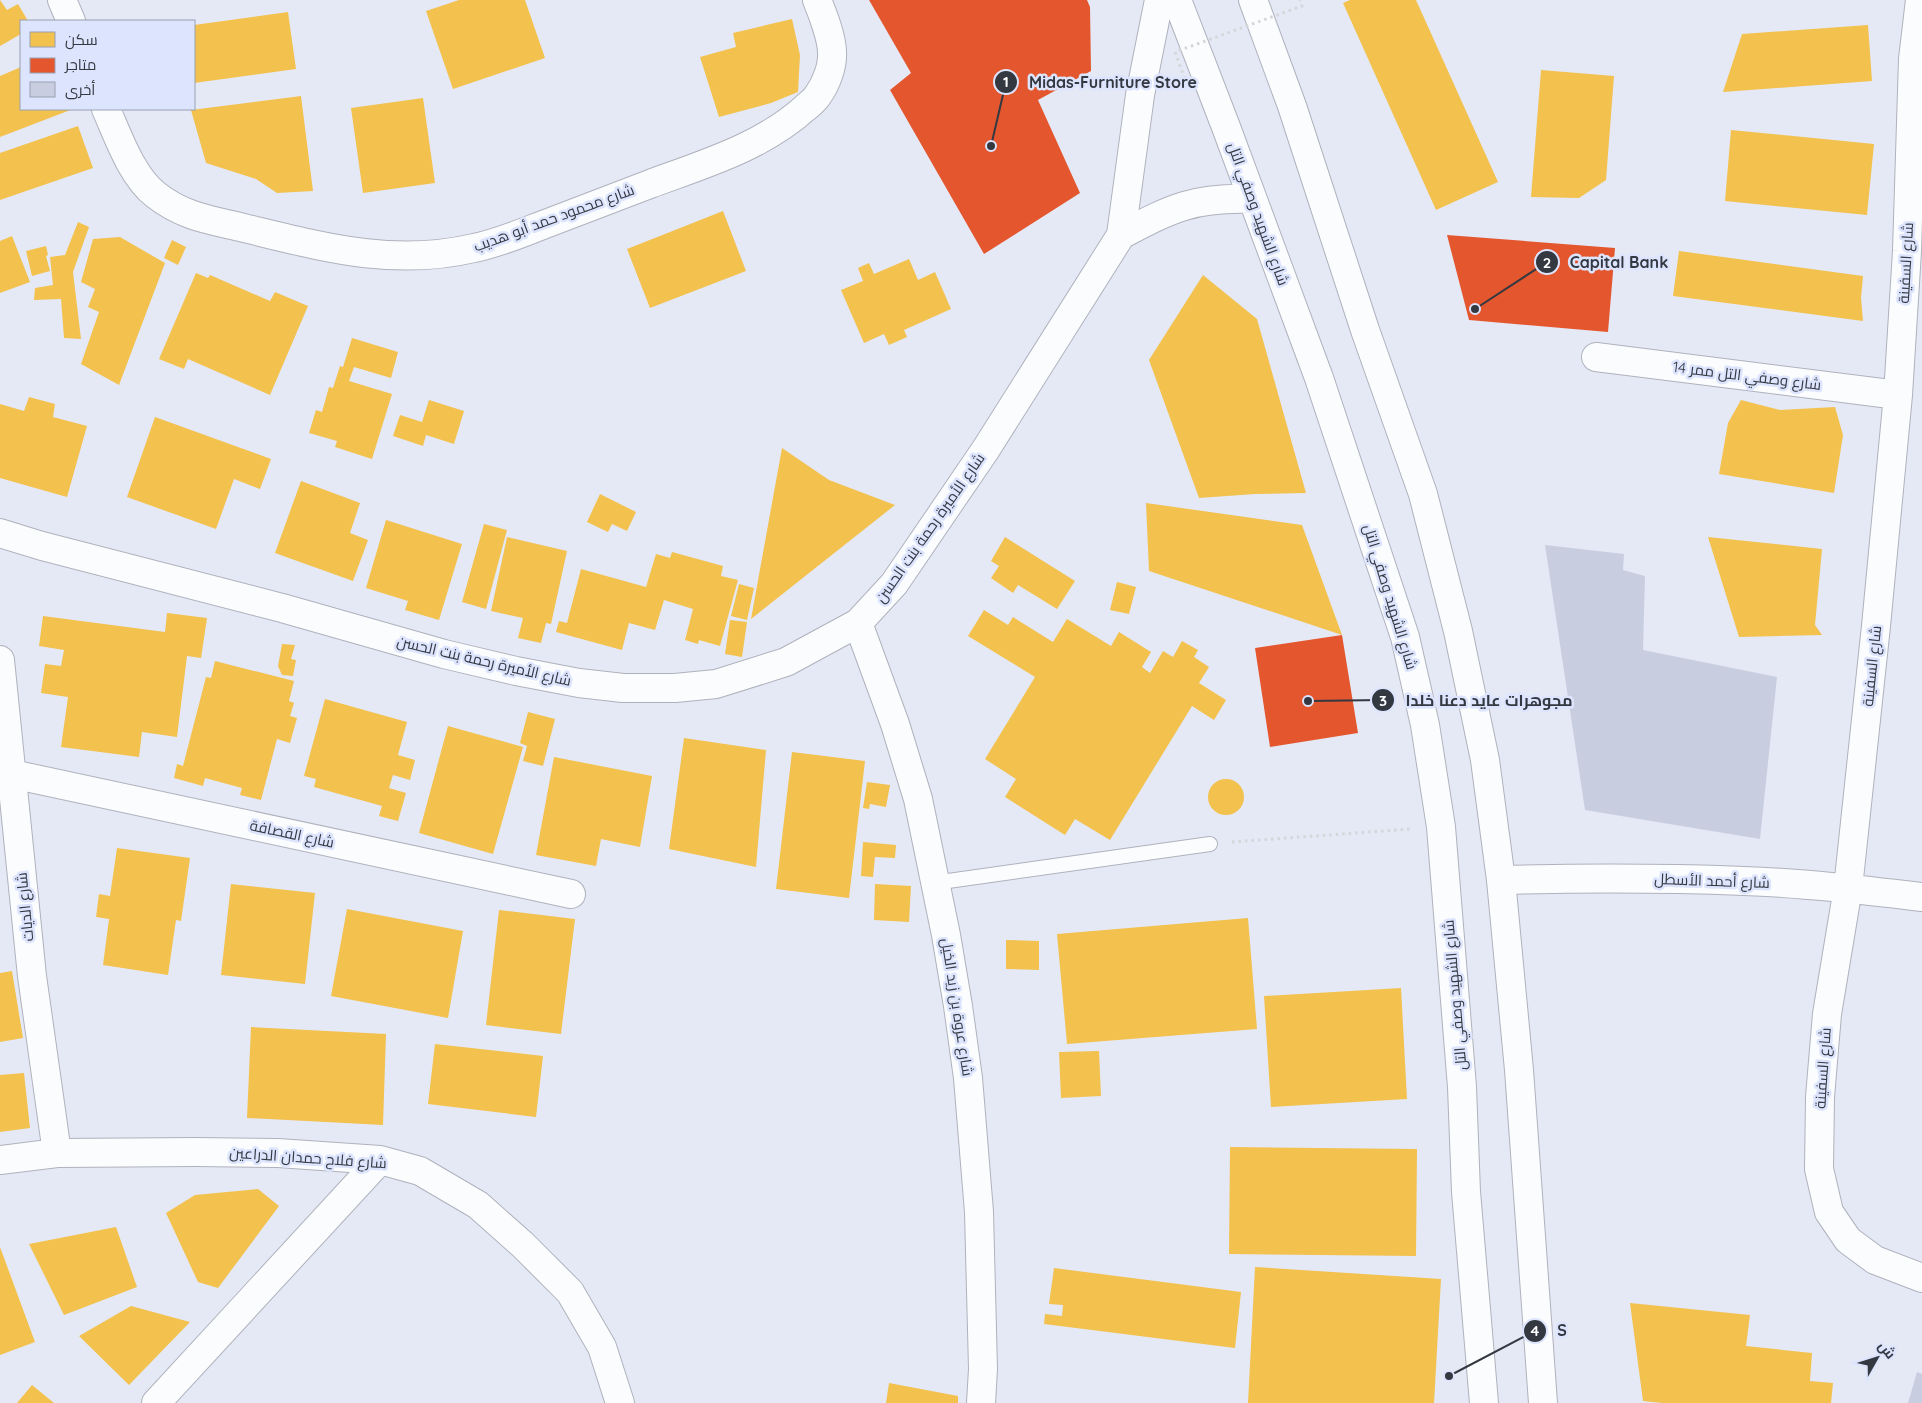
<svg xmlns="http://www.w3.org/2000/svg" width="1922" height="1403" font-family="Quicksand,Cairo,sans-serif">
<rect width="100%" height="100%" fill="#e5e9f6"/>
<path fill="#f2c14e" d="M0 0 7 10 18 4 28 21H21V34L0 46Z
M459 0H525L545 58 453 89 426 11Z
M1350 0H1416L1498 182 1436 210 1343 3Z
M288 12 296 69 194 83V25Z
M792 19 800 55 798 92 771 103 719 117 700 57 736 47 733 33Z
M1868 25 1872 81 1723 92 1742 34Z
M21 67V109H73L0 137V76Z
M1541 70 1614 76 1606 180 1579 198 1531 197Z
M301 96 313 191 277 193 256 179 206 163 191 110Z
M423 98 435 183 363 193 351 108Z
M78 126 93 168 0 200V153Z
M1731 130 1874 144 1867 215 1725 201Z
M723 211 746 271 650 308 627 249Z
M78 222 89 227 73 272 81 339 64 338 61 299 34 300 35 288 53 285 50 257 65 255Z
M12 236 30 282 0 293V241Z
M120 237 165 263 119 385 81 364 99 312 88 307 95 289 81 282 93 239Z
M172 240 186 247 178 265 164 258Z
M46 246 48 255 46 256 50 271 32 276 26 251Z
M1679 251 1863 276 1861 298 1863 321 1673 296Z
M909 259 918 280 935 272 951 309 904 330 907 337 889 345 884 334 864 343 841 290 863 281 858 268 869 263 874 274Z
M196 273 208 278 210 275 270 301 275 292 308 306 270 395 188 359 184 369 159 359Z
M1203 275 1257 319 1306 493 1255 494 1199 498 1149 360Z
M352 338 398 352 391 378 354 367 349 381 392 394 372 459 335 447 337 441 309 433 316 410 322 412 329 387 333 388 340 366 343 367Z
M29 397 55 404 53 417 87 426 67 497 0 478V404L24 411Z
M429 400 464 411 454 444 426 435 423 446 393 436 400 415 422 422Z
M1741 400 1780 410 1835 407 1843 435 1834 493 1719 474 1728 423Z
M155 417 271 459 260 489 234 479 216 529 127 497Z
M782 448 829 480 895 505 751 619Z
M301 481 360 503 350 533 368 540 353 581 275 553Z
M600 494 636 512 627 531 612 524 608 532 587 522Z
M1146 503 1302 525 1342 635 1149 571Z
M386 520 462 544 439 620 405 610 408 601 366 588Z
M484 524 507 530 486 609 462 602Z
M507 537 567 551 551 624 546 623 541 643 518 638 523 618 491 611Z
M1005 537 1075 581 1057 609 1018 585 1013 593 991 578 999 566 991 561Z
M1708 537 1822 549 1815 625 1822 635 1739 637Z
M672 552 723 566 721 576 738 580 720 646 699 640 698 644 685 640 693 609 664 600 655 630 629 623 622 650 556 632 559 621 567 623 581 569 646 587 656 554 670 558Z
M1117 582 1136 587 1129 614 1110 610Z
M739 584 754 588 747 620 731 616Z
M984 610 1008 625 1013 617 1053 642 1067 619 1111 646 1119 632 1151 652 1142 667 1150 673 1163 651 1173 657 1182 641 1198 650 1194 657 1209 667 1199 683 1226 700 1214 720 1192 706 1110 840 1075 819 1065 835 1005 797 1016 779 985 759 1035 677 968 636Z
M167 613 207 618 201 658 187 656 177 737 142 732 139 757 61 747 68 697 41 693 45 664 61 666 64 650 39 646 43 616 165 632Z
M730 620 747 622 742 657 725 654Z
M282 644 295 645 291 659 296 660 293 676 282 675 278 666Z
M215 661 294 681 289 701 294 703 290 716 297 718 290 743 277 739 261 800 240 795 242 788 205 778 203 786 174 778 177 764 183 766 206 677 211 678Z
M325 699 407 722 398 755 415 760 410 780 393 775 389 788 406 793 398 821 379 816 382 806 314 787 316 779 304 776Z
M528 712 555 719 543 766 523 761 527 746 520 743Z
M448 726 523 747 493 854 419 833Z
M684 738 766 750 756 867 669 849Z
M792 752 865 761 849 898 776 889Z
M554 757 652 776 640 847 601 839 596 866 536 855Z
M1208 797a18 18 0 1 1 36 0a18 18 0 1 1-36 0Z
M867 782 890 785 886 807 870 804 869 809 863 808Z
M863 842 896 845 895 858 875 857 873 877 861 876Z
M117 848 190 858 181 921 176 920 168 975 103 965 109 919 96 917 99 894 110 896Z
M231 884 315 893 305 984 221 975Z
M875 884 911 886 909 922 874 920Z
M347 909 463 931 448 1018 331 996Z
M499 910 575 919 561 1034 486 1025Z
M1248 918 1257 1029 1067 1044 1057 934Z
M1006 940 1039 941V970L1006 969Z
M12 971 23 1038 0 1042V973Z
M1401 988 1407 1099 1271 1107 1264 996Z
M251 1027 386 1034 383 1125 247 1118Z
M435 1044 543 1056 536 1117 428 1104Z
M1099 1051 1101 1096 1061 1098 1059 1052Z
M24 1073 30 1128 0 1132V1075Z
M1230 1147 1417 1149 1416 1256 1229 1254Z
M258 1189 279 1206 218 1288 198 1282 166 1213 195 1195Z
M116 1227 137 1287 64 1315 29 1244Z
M0 1247 35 1342 0 1355Z
M1255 1267 1441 1279 1434 1403H1248Z
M1054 1268 1241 1292 1235 1348 1044 1324 1045 1314 1062 1316 1063 1305 1049 1304Z
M1630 1303 1750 1315 1746 1346 1812 1353 1810 1381 1833 1383 1831 1403H1662L1643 1401Z
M131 1306 190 1322 129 1385 79 1336Z
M889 1383 958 1396V1403H886Z
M32 1385 54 1403H17Z"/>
<path fill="#e4572e" d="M869 0H1087L1090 7 1091 71 1038 100 1080 193 984 254 890 90 911 73Z
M1447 235 1615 248 1608 332 1469 320Z
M1342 635 1358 733 1270 747 1255 648Z"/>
<path fill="#c8cedf" d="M1545 545 1624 554 1623 570 1645 576 1643 650 1777 677 1760 839 1585 810Z
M1917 1372 1922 1374V1403H1908Z"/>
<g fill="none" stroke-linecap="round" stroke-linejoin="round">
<defs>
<path id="lane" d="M934 883 1210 844"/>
<path id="street" d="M62 0 71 21
M1920 0 1913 59 1907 251 1898 395 1876 626 1848 888 1827 1014 1820 1097 1819 1169 1829 1212 1848 1240 1875 1260 1922 1278
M106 109C118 136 132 177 156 195 184 217 211 220 244 228 323 247 393 267 474 248 499 243 524 232 548 223 582 210 616 197 650 184 704 164 762 147 805 108 810 104 815 100 818 95 826 84 833 66 832 52 832 39 822 12 817 0
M1596 357 1898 395
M0 660 32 976 57 1153
M12 774 571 894
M1501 880C1582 878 1663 878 1744 881 1804 883 1863 890 1922 897
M0 1160 57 1153 196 1152 278 1153 380 1160 420 1171 478 1205 523 1245 570 1292 602 1347 620 1403
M156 1403 380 1160"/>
<path id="secondary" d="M1177 0 1226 127 1319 378 1405 637 1425 725 1441 827 1462 1087 1466 1192 1484 1403
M1253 0 1292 106 1365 330 1423 494 1458 631 1485 760 1501 880 1519 1070 1543 1403
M1121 235C1172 208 1194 197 1252 199
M0 533 42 546 282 608 444 654 516 671 579 683 623 688H675L716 684 786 662 858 623 894 584 986 449 1121 235 1140 95 1159 0
M858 623 895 724 918 799 946 935 958 1006 968 1078 979 1212 983 1369 981 1403"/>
</defs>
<use href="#lane" stroke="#afb2bc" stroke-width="16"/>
<use href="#street" stroke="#afb2bc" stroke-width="30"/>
<use href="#secondary" stroke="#afb2bc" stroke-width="30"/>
<path stroke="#d5d6da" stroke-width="3" stroke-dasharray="2.5 4" stroke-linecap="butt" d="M1232 842 1410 829"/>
<use href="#lane" stroke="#fbfcfe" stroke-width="14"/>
<use href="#street" stroke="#fbfcfe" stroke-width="28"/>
<use href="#secondary" stroke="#fbfcfe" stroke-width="28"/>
<path stroke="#d5d6da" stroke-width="3" stroke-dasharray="2.5 4" stroke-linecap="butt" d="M1187 85 1175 52 1302 6 1300 0"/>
</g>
<g text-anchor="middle" stroke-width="5" stroke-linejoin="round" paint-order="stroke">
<g font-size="15" fill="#343841" stroke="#dde5fe">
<text transform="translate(1258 214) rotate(70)" y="5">شارع الشهيد وصفي التل</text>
<text transform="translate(554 218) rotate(-20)" y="5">شارع محمود حمد أبو هديب</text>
<text transform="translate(1906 263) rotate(-87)" y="5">شارع السفينة</text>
<text transform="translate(1747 376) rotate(7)" y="5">شارع وصفي التل ممر 14</text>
<text transform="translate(930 528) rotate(-55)" y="5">شارع الأميرة رحمة بنت الحسن</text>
<text transform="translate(1390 597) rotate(73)" y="5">شارع الشهيد وصفي التل</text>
<text transform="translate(484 661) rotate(13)" y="5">شارع الأميرة رحمة بنت الحسن</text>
<text transform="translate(1872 666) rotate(-84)" y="5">شارع السفينة</text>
<text transform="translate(292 834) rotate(12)" y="5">شارع القصافة</text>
<text transform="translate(1712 881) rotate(2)" y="5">شارع أحمد الأسطل</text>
<text transform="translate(25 907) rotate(-96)" y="5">شارع الديات</text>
<text transform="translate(1455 995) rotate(-95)" y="5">شارع الشهيد وصفي التل</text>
<text transform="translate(957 1007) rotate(81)" y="5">شارع عروة بن زيد الخيل</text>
<text transform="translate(1823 1068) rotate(-86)" y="5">شارع السفينة</text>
<text transform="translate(308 1158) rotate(4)" y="5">شارع فلاح حمدان الدراعين</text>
</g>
</g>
<path fill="none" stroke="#343841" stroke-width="2" d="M991 146L1006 82M1475 309L1547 262M1308 701L1383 700M1449 1376L1535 1331"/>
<g fill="#343841" stroke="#dde5fe" stroke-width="2">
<circle cx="991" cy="146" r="5"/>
<circle cx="1475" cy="309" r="5"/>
<circle cx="1308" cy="701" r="5"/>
<circle cx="1449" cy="1376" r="5"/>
<circle cx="1006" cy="82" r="12"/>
<circle cx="1547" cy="262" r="12"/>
<circle cx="1383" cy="700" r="12"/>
<circle cx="1535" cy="1331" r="12"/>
</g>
<g font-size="15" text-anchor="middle" font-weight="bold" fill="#fff">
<text x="1006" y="87">1</text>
<text x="1547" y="268">2</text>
<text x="1383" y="706">3</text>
<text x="1535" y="1336">4</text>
</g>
<g font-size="16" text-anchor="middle" font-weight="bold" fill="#343841" stroke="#dde5fe" stroke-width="5" stroke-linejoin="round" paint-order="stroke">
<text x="1113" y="88">Midas-Furniture Store</text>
<text x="1619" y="268">Capital Bank</text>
<text x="1489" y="706">مجوهرات عايد دعنا خلدا</text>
<text x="1562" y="1336">S</text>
</g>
<rect x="20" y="20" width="175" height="90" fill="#dde5fe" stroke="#99a0b2"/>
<rect x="30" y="32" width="25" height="15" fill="#f2c14e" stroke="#99a0b2"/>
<text x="65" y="45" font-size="15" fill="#343841">سكن</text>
<rect x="30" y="58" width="25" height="15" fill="#e4572e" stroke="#99a0b2"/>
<text x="65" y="70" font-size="15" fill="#343841">متاجر</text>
<rect x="30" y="82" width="25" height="15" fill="#c8cedf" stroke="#99a0b2"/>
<text x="65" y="95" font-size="15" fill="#343841">أخرى</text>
<g transform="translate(1877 1358) rotate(51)" stroke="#dde5fe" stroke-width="4" paint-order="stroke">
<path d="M0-4L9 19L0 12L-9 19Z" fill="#343841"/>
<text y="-8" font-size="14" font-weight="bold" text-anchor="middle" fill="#343841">ش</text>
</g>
</svg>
